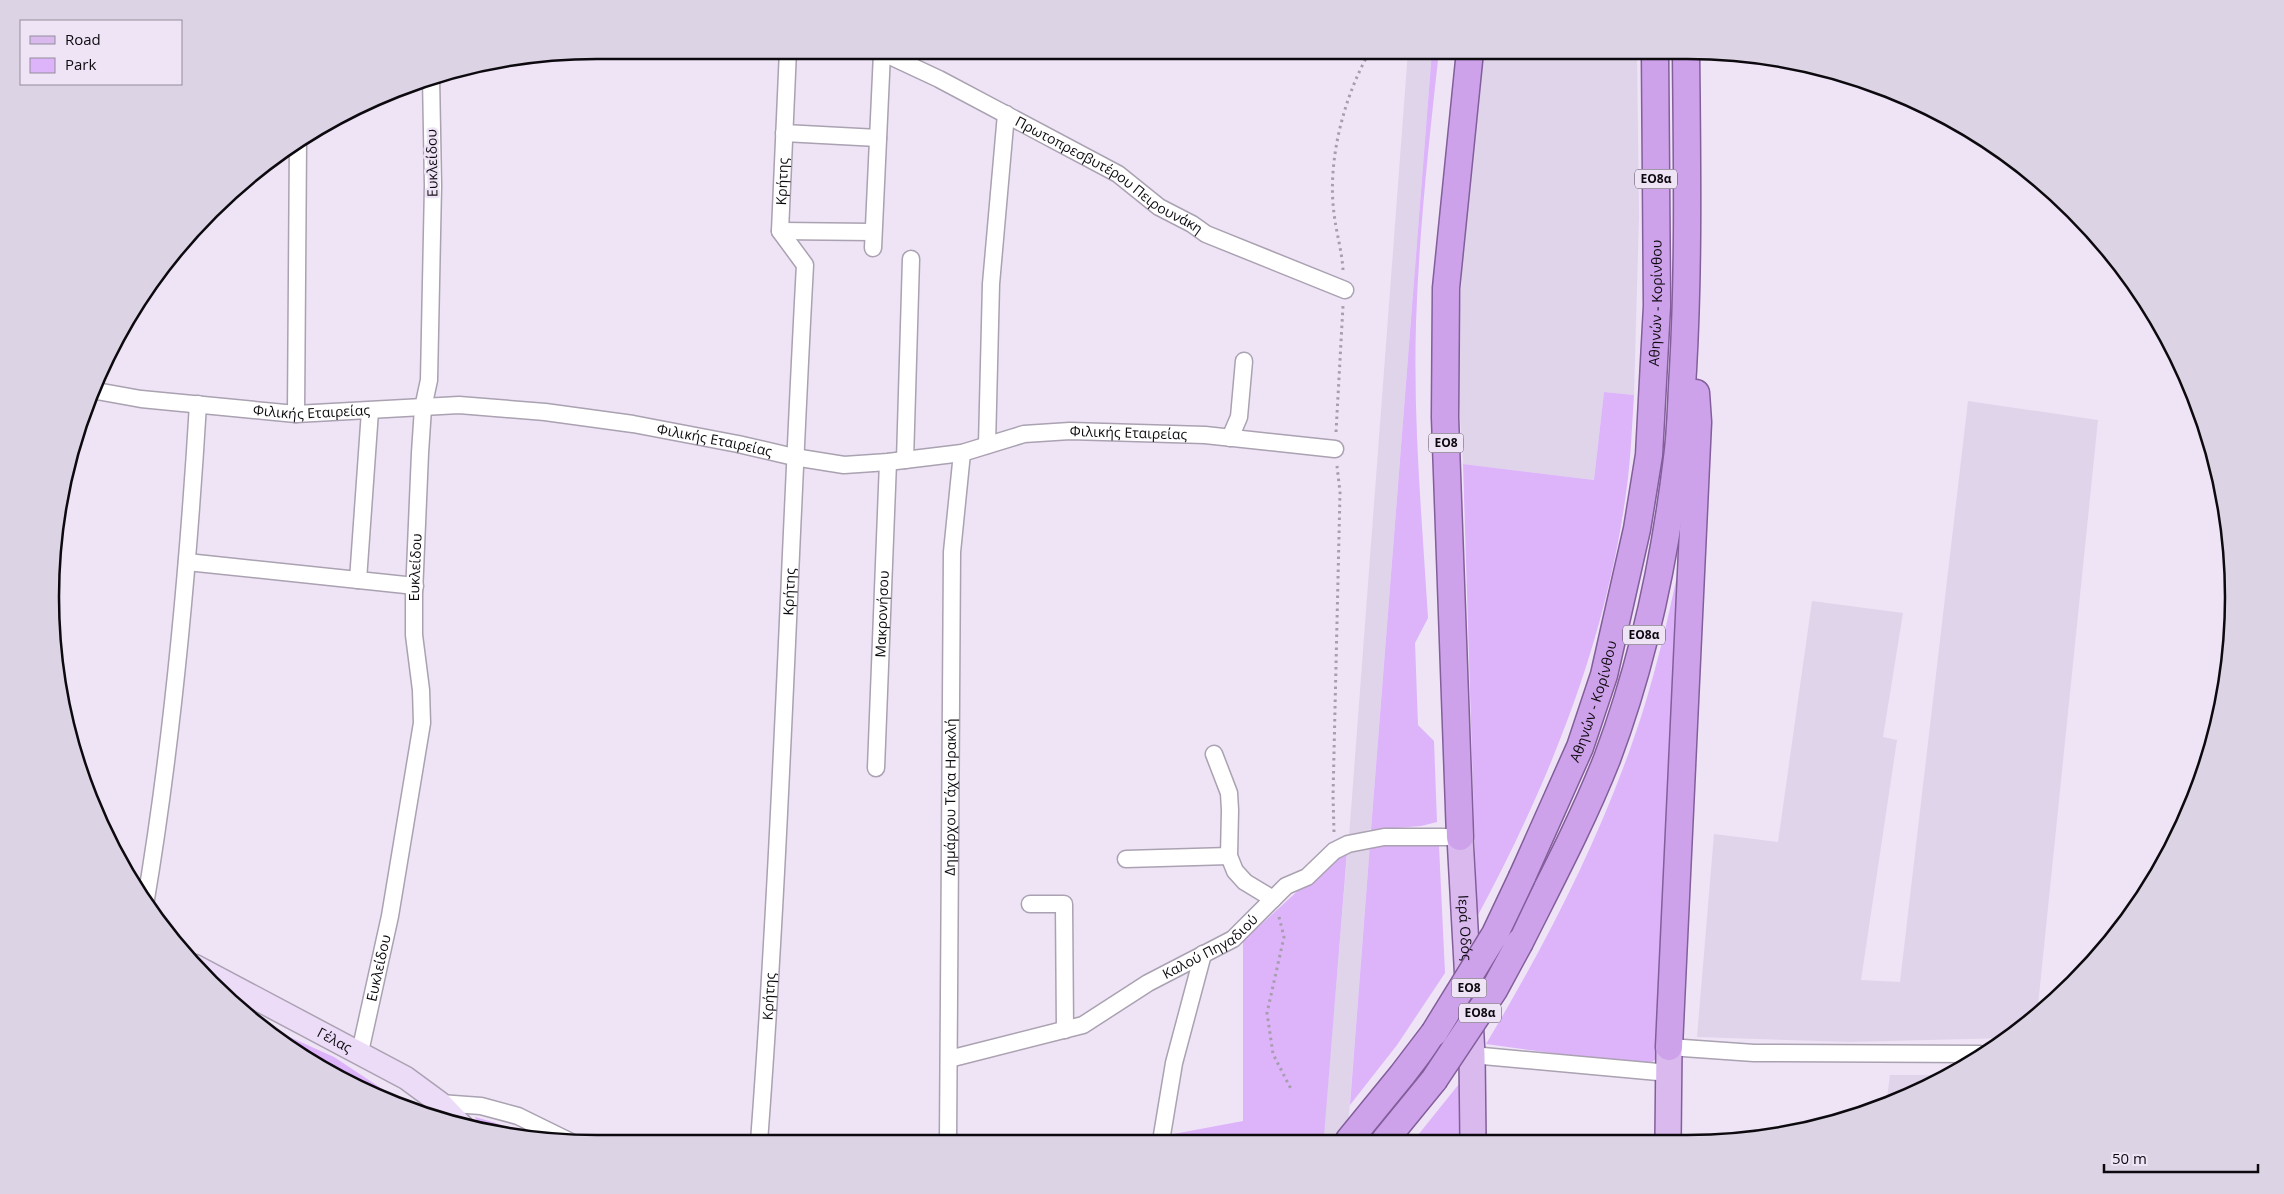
<svg xmlns="http://www.w3.org/2000/svg" width="2284" height="1194" font-family="'Open Sans',sans-serif">
<rect width="100%" height="100%" fill="#eee4f6"/>
<path fill="#e0d4eb" d="M1408 51H1432L1371 829 1349 837Z
M1482 51H1637L1639 217 1634 395 1604 392 1594 480 1463 464 1457 371 1466 190Z
M1968 401 2098 420 2037 1015 2020 1031 2008 1038 1850 1042 1697 1037 1714 834 1778 842 1812 601 1903 613 1883 737 1897 740 1861 980 1900 982Z
M1348 844H1370L1347 1141H1323Z
M1890 1075H1943L1896 1102 1886 1105Z"/>
<path fill="#ddb3fa" d="M1432 51H1439C1429 141 1419 232 1416 323 1413 421 1422 520 1428 618L1415 643 1418 725 1434 741 1437 822 1421 826 1371 830Z
M1604 392 1634 395C1632 425 1631 456 1627 486 1607 640 1550 781 1477 917L1463 464 1594 480Z
M1690 509 1659 1056 1651 1063 1640 1065 1486 1044C1551 935 1609 822 1646 701 1665 638 1678 573 1690 509Z
M1370 844 1439 846 1445 973 1397 1045 1350 1105Z
M1347 852 1324 1136 1319 1141H1167L1168 1135 1243 1121V941L1326 865Z
M252 1020 334 1057 411 1108 355 1087 264 1031Z
M1459 1084 1461 1140H1414Z
M475 1117 496 1123 525 1137 481 1130Z"/>
<g fill="none" stroke-linecap="round" stroke-linejoin="round">
<defs>
<g id="minor">
<path id="s1" d="M877 50 939 79 1118 174 1159 207 1192 224 1206 234 1345 290"/>
<path d="M784 133 878 138"/>
<path d="M780 231 873 232"/>
<path d="M873 248 882 53"/>
<path id="s2" d="M91 390 141 399 296 414 459 405 545 412 633 424 738 444 794 457 844 465 888 462 962 453 1024 434 1070 431 1205 435 1335 449"/>
<path d="M296 414 298 140"/>
<path d="M1230 438 1239 417 1244 361"/>
<path d="M987 445 991 284 1006 114"/>
<path d="M905 460 911 259"/>
<path d="M187 562 415 586"/>
<path d="M358 580 370 411"/>
<path d="M1214 754 1229 793 1230 810 1229 856 1235 871 1245 882 1273 899"/>
<path id="s3" d="M876 768 888 462"/>
<path d="M1126 859 1229 856"/>
<path d="M1030 904H1064L1065 1030"/>
<path d="M145 905C173 740 188 571 198 404"/>
<path d="M1669 1047 1754 1053 1980 1054"/>
<path id="s4" d="M360 1052 390 916 422 723 421 690 414 635V594L420 453 423 408 429 380 433 186 431 76"/>
<path d="M1472 1055 1669 1073"/>
<path id="s5" d="M949 1059 1083 1025 1148 983 1233 939 1286 886 1307 877 1334 851 1348 844 1384 837H1460"/>
<path d="M440 1103 481 1106 518 1116 573 1143"/>
<path d="M1161 1141 1174 1063 1203 954"/>
<path id="s6" d="M759 1142C781 850 789 557 805 265L780 231 788 50"/>
<path id="s7" d="M948 1142 952 552 962 453"/>
</g>
<g id="secondary">
<path id="s8" d="M195 966 406 1078 440 1103 463 1127"/>
</g>
<g id="primary">
<path id="s9" d="M1460 837 1472 1055 1473 1140"/>
<path d="M1668 1140 1669 1047"/>
</g>
<g id="trunk">
<path d="M1460 837 1445 417 1446 288 1470 51"/>
<path id="s10" d="M1522 877 1580 747 1604 675 1637 529 1649 455 1657 306 1655 51"/>
<path d="M1520 942C1550 882 1582 822 1607 759 1643 663 1665 559 1677 458 1681 429 1681 399 1683 370 1689 264 1687 158 1686 51"/>
<path d="M1669 1047 1698 422 1696 393"/>
<path d="M1349 1140 1402 1075 1434 1033"/>
<path d="M1385 1140 1434 1080"/>
</g>
</defs>
<use href="#minor" stroke="#aaa1b1" stroke-width="19"/>
<use href="#secondary" stroke="#aaa1b1" stroke-width="25"/>
<use href="#primary" stroke="#825e9a" stroke-width="28"/>
<use href="#trunk" stroke="#825e9a" stroke-width="29"/>
<path stroke="#a69eac" stroke-width="3" stroke-dasharray="2.5 4" stroke-linecap="butt" d="M1343 270C1342 251 1336 232 1334 213 1327 161 1344 96 1370 51
M1336 432 1343 306
M1334 832 1333 796 1340 492 1337 466
M1279 917 1284 937 1267 1013 1273 1054 1291 1089"/>
<use href="#minor" stroke="#fff" stroke-width="16"/>
<use href="#secondary" stroke="#ecdcf7" stroke-width="22"/>
<use href="#primary" stroke="#dab9ef" stroke-width="25"/>
<use href="#trunk" stroke="#cea2ea" stroke-width="26"/>
<defs>
<path id="trunk-bridge" d="M1434 1033 1495 934 1522 877
M1434 1080 1494 990 1520 942"/>
</defs>
<use href="#trunk-bridge" stroke="#825e9a" stroke-width="29" stroke-linecap="butt"/>
<use href="#trunk-bridge" stroke="#cea2ea" stroke-width="26"/>
</g>
<g text-anchor="middle" stroke-width="5" stroke-linejoin="round" paint-order="stroke">
<g fill="#eee4f6" stroke="#504b54" stroke-width="1">
<rect x="1635" y="169.5" width="42" height="19" rx="4"/>
<rect x="1428.5" y="433.5" width="35" height="19" rx="4"/>
<rect x="1623" y="625.5" width="42" height="19" rx="4"/>
<rect x="1451.5" y="978.5" width="35" height="19" rx="4"/>
<rect x="1459" y="1003.5" width="42" height="19" rx="4"/>
</g>
<g font-size="12" font-weight="bold" fill="#0d0a0f">
<text x="1656" y="183">ΕΟ8α</text>
<text x="1446" y="447">ΕΟ8</text>
<text x="1644" y="639">ΕΟ8α</text>
<text x="1469" y="992">ΕΟ8</text>
<text x="1480" y="1017">ΕΟ8α</text>
</g>
<g font-size="14" fill="#0d0a0f" stroke="#eee4f6">
<text transform="translate(432 163) rotate(-91)" y="5">Ευκλείδου</text>
<text dy="5" stroke="none"><textPath href="#s1" startOffset="264">Πρωτοπρεσβυτέρου Πειρουνάκη</textPath></text>
<text dy="5" stroke="none"><textPath href="#s6" startOffset="970">Κρήτης</textPath></text>
<text dy="5" stroke="none"><textPath href="#s10" startOffset="595">Αθηνών - Κορίνθου</textPath></text>
<text dy="5" stroke="none"><textPath href="#s2" startOffset="222">Φιλικής Εταιρείας</textPath></text>
<text dy="5" stroke="none"><textPath href="#s2" startOffset="1048">Φιλικής Εταιρείας</textPath></text>
<text dy="5" stroke="none"><textPath href="#s2" startOffset="628">Φιλικής Εταιρείας</textPath></text>
<text dy="5" stroke="none"><textPath href="#s4" startOffset="491">Ευκλείδου</textPath></text>
<text dy="5" stroke="none"><textPath href="#s6" startOffset="551">Κρήτης</textPath></text>
<text dy="5" stroke="none"><textPath href="#s3" startOffset="154">Μακρονήσου</textPath></text>
<text dy="5" stroke="none"><textPath href="#s10" startOffset="190">Αθηνών - Κορίνθου</textPath></text>
<text dy="5" stroke="none"><textPath href="#s7" startOffset="345">Δημάρχου Τάχα Ηρακλή</textPath></text>
<text dy="5" stroke="none"><textPath href="#s9" startOffset="91">Ιερά Οδός</textPath></text>
<text dy="5" stroke="none"><textPath href="#s5" startOffset="288">Καλού Πηγαδιού</textPath></text>
<text dy="5" stroke="none"><textPath href="#s4" startOffset="86">Ευκλείδου</textPath></text>
<text dy="5" stroke="none"><textPath href="#s6" startOffset="146">Κρήτης</textPath></text>
<text dy="5" stroke="none"><textPath href="#s8" startOffset="158">Γέλας</textPath></text>
</g>
</g>
<path d="M0 0H2284V1194H0ZM597 59H1687A538 538 0 0 1 2225 597V597A538 538 0 0 1 1687 1135H597A538 538 0 0 1 59 597V597A538 538 0 0 1 597 59Z" fill="#dcd3e4" fill-rule="evenodd"/>
<path fill="none" stroke="#0d0a0f" stroke-width="2.5" d="M597 59H1687A538 538 0 0 1 2225 597V597A538 538 0 0 1 1687 1135H597A538 538 0 0 1 59 597V597A538 538 0 0 1 597 59Z"/>
<rect x="20" y="20" width="162" height="65" fill="#eee4f6" stroke="#948d9a"/>
<rect x="30" y="36" width="25" height="8" fill="#dab9ef" stroke="#948d9a"/>
<text x="65" y="45" font-size="15" fill="#0d0a0f">Road</text>
<rect x="30" y="58" width="25" height="15" fill="#ddb3fa" stroke="#948d9a"/>
<text x="65" y="70" font-size="15" fill="#0d0a0f">Park</text>
<path d="M2104 1164v8h154v-8" fill="none" stroke="#0d0a0f" stroke-width="2.5"/>
<text x="2112" y="1164" font-size="15" fill="#0d0a0f" stroke="#eee4f6" stroke-width="4" paint-order="stroke">50 m</text>
</svg>
